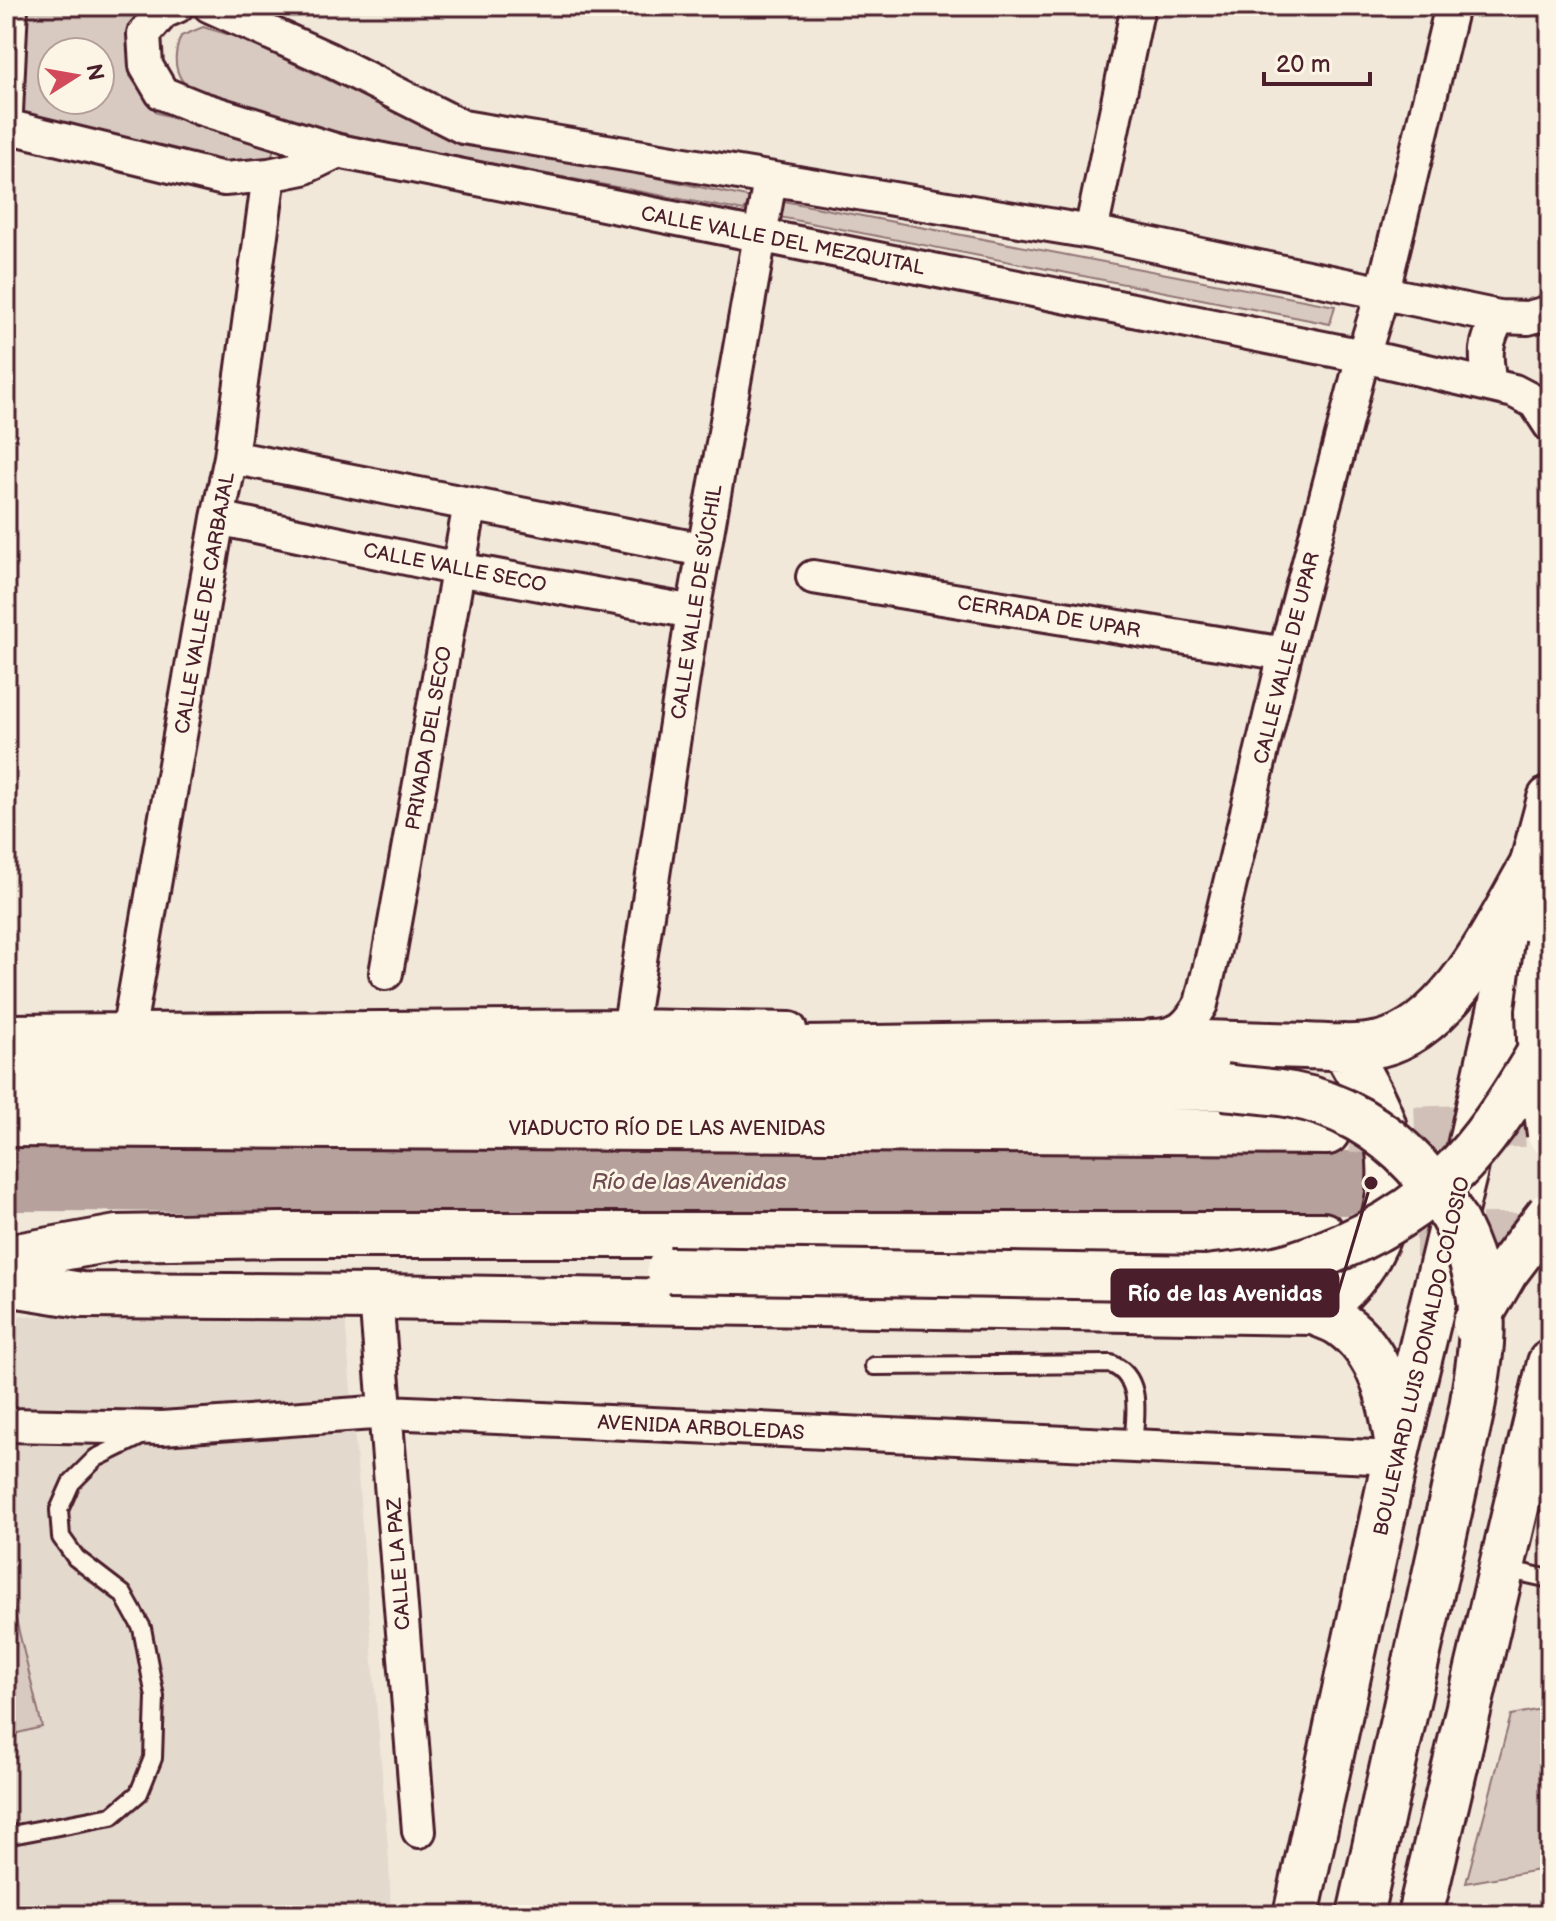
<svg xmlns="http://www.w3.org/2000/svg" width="1556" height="1921" font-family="'Balsamiq Sans',sans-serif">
<rect width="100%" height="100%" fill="#f1e8da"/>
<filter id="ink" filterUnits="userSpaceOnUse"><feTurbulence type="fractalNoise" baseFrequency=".0125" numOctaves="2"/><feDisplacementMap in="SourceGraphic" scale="16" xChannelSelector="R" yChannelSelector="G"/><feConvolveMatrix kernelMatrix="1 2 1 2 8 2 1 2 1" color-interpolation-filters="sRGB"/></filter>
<g filter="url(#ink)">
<path fill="#e4d9cd" d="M6 1316H345L389 1860 391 1915H6Z"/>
<path fill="#d8cac0" stroke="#917476" stroke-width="2" fill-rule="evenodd" d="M24 6H153L130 40V76L157 113 274 146 271 161 219 168 18 115ZM52 52H100V100H52Z
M203 27 237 37 339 85 465 137 751 198 744 211 419 150 225 107C190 95 164 77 181 36Z
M778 200 1335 306 1330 324 779 217Z
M6 1578 42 1727 6 1736Z
M1550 1707V1868L1466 1883 1511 1715Z"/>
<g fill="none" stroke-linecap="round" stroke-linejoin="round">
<path stroke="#b6a19c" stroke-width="64" d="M6 1179 1371 1183"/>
<path stroke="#d0c0b7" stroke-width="44" stroke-dasharray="44 22" stroke-linecap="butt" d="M1349 1131 1550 1124
M1350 1235H1550"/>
<defs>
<path id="service" d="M874 1366 1111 1364C1144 1378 1135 1416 1133 1446
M1505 1569 1550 1579
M6 1836 112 1816 139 1793 153 1758 155 1697 142 1628 123 1594 76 1558 61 1537 59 1510 71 1483 96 1458 141 1436"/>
<path id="minor" d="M177 6 163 12 144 34 146 66 162 93 199 108 338 151
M210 6 326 58 463 127 1091 232 1499 317 1528 318 1550 312
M6 112 11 6
M6 126 224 179 269 175 303 168 338 151 1363 356 1514 391 1535 402 1550 425
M1091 232 1138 6
M1490 385C1485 355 1484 343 1499 317
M231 457 703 550
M218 518 458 569 693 612
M813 577 1285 654
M386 973 470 504
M630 1026 693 612 770 180
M129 1028 218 518 231 457 269 175
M6 1031 630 1026 790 1029
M1152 1036C1179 1036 1188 1026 1201 1004L1285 654 1363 356 1383 291 1452 6
M376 1297 419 1831
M6 1425 162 1428 387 1412 1395 1458"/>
<path id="secondary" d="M6 1124 1327 1132
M6 1258 117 1238 280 1235H1323"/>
<path id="primary" d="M6 1061 1202 1043C1237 1044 1272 1045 1306 1046 1330 1047 1356 1049 1380 1044 1452 1027 1498 924 1532 866
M6 1092 1224 1087
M6 1283 81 1295 376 1297 1314 1312C1323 1316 1334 1319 1342 1325 1382 1353 1391 1401 1398 1446
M1314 1312C1323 1305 1334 1298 1343 1289 1385 1247 1401 1181 1383 1124 1374 1097 1357 1072 1344 1047
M1296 1915 1398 1446 1464 1174 1532 866 1550 799
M1420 1915 1550 1363"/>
</defs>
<use href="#service" stroke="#4a1f2b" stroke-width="22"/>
<use href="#minor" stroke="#4a1f2b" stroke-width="38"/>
<use href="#secondary" stroke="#4a1f2b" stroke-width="50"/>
<use href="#primary" stroke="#4a1f2b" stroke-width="50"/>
<use href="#service" stroke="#fcf5e5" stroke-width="16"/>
<use href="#minor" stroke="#fcf5e5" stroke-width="32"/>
<use href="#secondary" stroke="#fcf5e5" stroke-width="44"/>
<use href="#primary" stroke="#fcf5e5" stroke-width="44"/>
<defs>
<path id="primary-bridge" d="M1548 943 1539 1011 1541 1068 1550 1134
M1224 1087C1247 1090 1270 1091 1292 1095 1387 1112 1463 1198 1479 1292 1486 1331 1478 1369 1472 1408L1360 1915
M669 1270 1207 1278C1235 1274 1266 1273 1292 1265 1356 1245 1418 1212 1463 1162 1497 1125 1524 1079 1550 1036
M1475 1324 1505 1272 1550 1213"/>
</defs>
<use href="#primary-bridge" stroke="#4a1f2b" stroke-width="50" stroke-linecap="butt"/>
<use href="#primary-bridge" stroke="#fcf5e5" stroke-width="44"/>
</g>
</g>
<g text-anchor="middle" stroke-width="6" stroke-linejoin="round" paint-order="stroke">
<g font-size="20" fill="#4a1f2b" stroke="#fcf5e5">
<text transform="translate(783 240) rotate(11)" y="7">CALLE VALLE DEL MEZQUITAL</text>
<text transform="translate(455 567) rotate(11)" y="7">CALLE VALLE SECO</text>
<text transform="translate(696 602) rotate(-81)" y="7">CALLE VALLE DE SÚCHIL</text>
<text transform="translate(204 603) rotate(-80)" y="7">CALLE VALLE DE CARBAJAL</text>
<text transform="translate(1049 616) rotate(9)" y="7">CERRADA DE UPAR</text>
<text transform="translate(1286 658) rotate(-76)" y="7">CALLE VALLE DE UPAR</text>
<text transform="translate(428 738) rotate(-80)" y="7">PRIVADA DEL SECO</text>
<text x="667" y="1135">VIADUCTO RÍO DE LAS AVENIDAS</text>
<text transform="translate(1421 1356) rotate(-77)" y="7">BOULEVARD LUIS DONALDO COLOSIO</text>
<text transform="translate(701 1427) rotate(3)" y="7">AVENIDA ARBOLEDAS</text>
<text transform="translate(398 1564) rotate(-94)" y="7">CALLE LA PAZ</text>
</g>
<g font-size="22" font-style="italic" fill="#704c53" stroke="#fcf5e5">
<text x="689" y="1189">Río de las Avenidas</text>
</g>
</g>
<path fill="none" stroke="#4a1f2b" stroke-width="3" d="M1371 1183L1338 1293"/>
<circle fill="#4a1f2b" stroke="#fcf5e5" stroke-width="3" cx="1371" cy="1183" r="8"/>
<rect fill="#4a1f2b" stroke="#4a1f2b" stroke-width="3" x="1112" y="1270" width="226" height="46" rx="8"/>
<g font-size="22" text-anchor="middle" font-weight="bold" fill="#fff">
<text x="1225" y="1301">Río de las Avenidas</text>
</g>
<rect width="1556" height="1921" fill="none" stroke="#fcf5e5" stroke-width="32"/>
<rect x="16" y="16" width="1524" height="1889" fill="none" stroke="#4a1f2b" stroke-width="3" filter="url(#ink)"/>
<g transform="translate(76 76) rotate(79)"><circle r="38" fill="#fcf5e5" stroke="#b59f9b" stroke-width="2"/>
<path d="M0-6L14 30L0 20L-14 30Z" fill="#d1495b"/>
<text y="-12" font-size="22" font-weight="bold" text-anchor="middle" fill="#4a1f2b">N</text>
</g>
<path d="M1264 72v12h106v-12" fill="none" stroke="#4a1f2b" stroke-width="4"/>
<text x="1276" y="72" font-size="24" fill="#4a1f2b" stroke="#fcf5e5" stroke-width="6" paint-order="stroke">20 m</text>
</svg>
